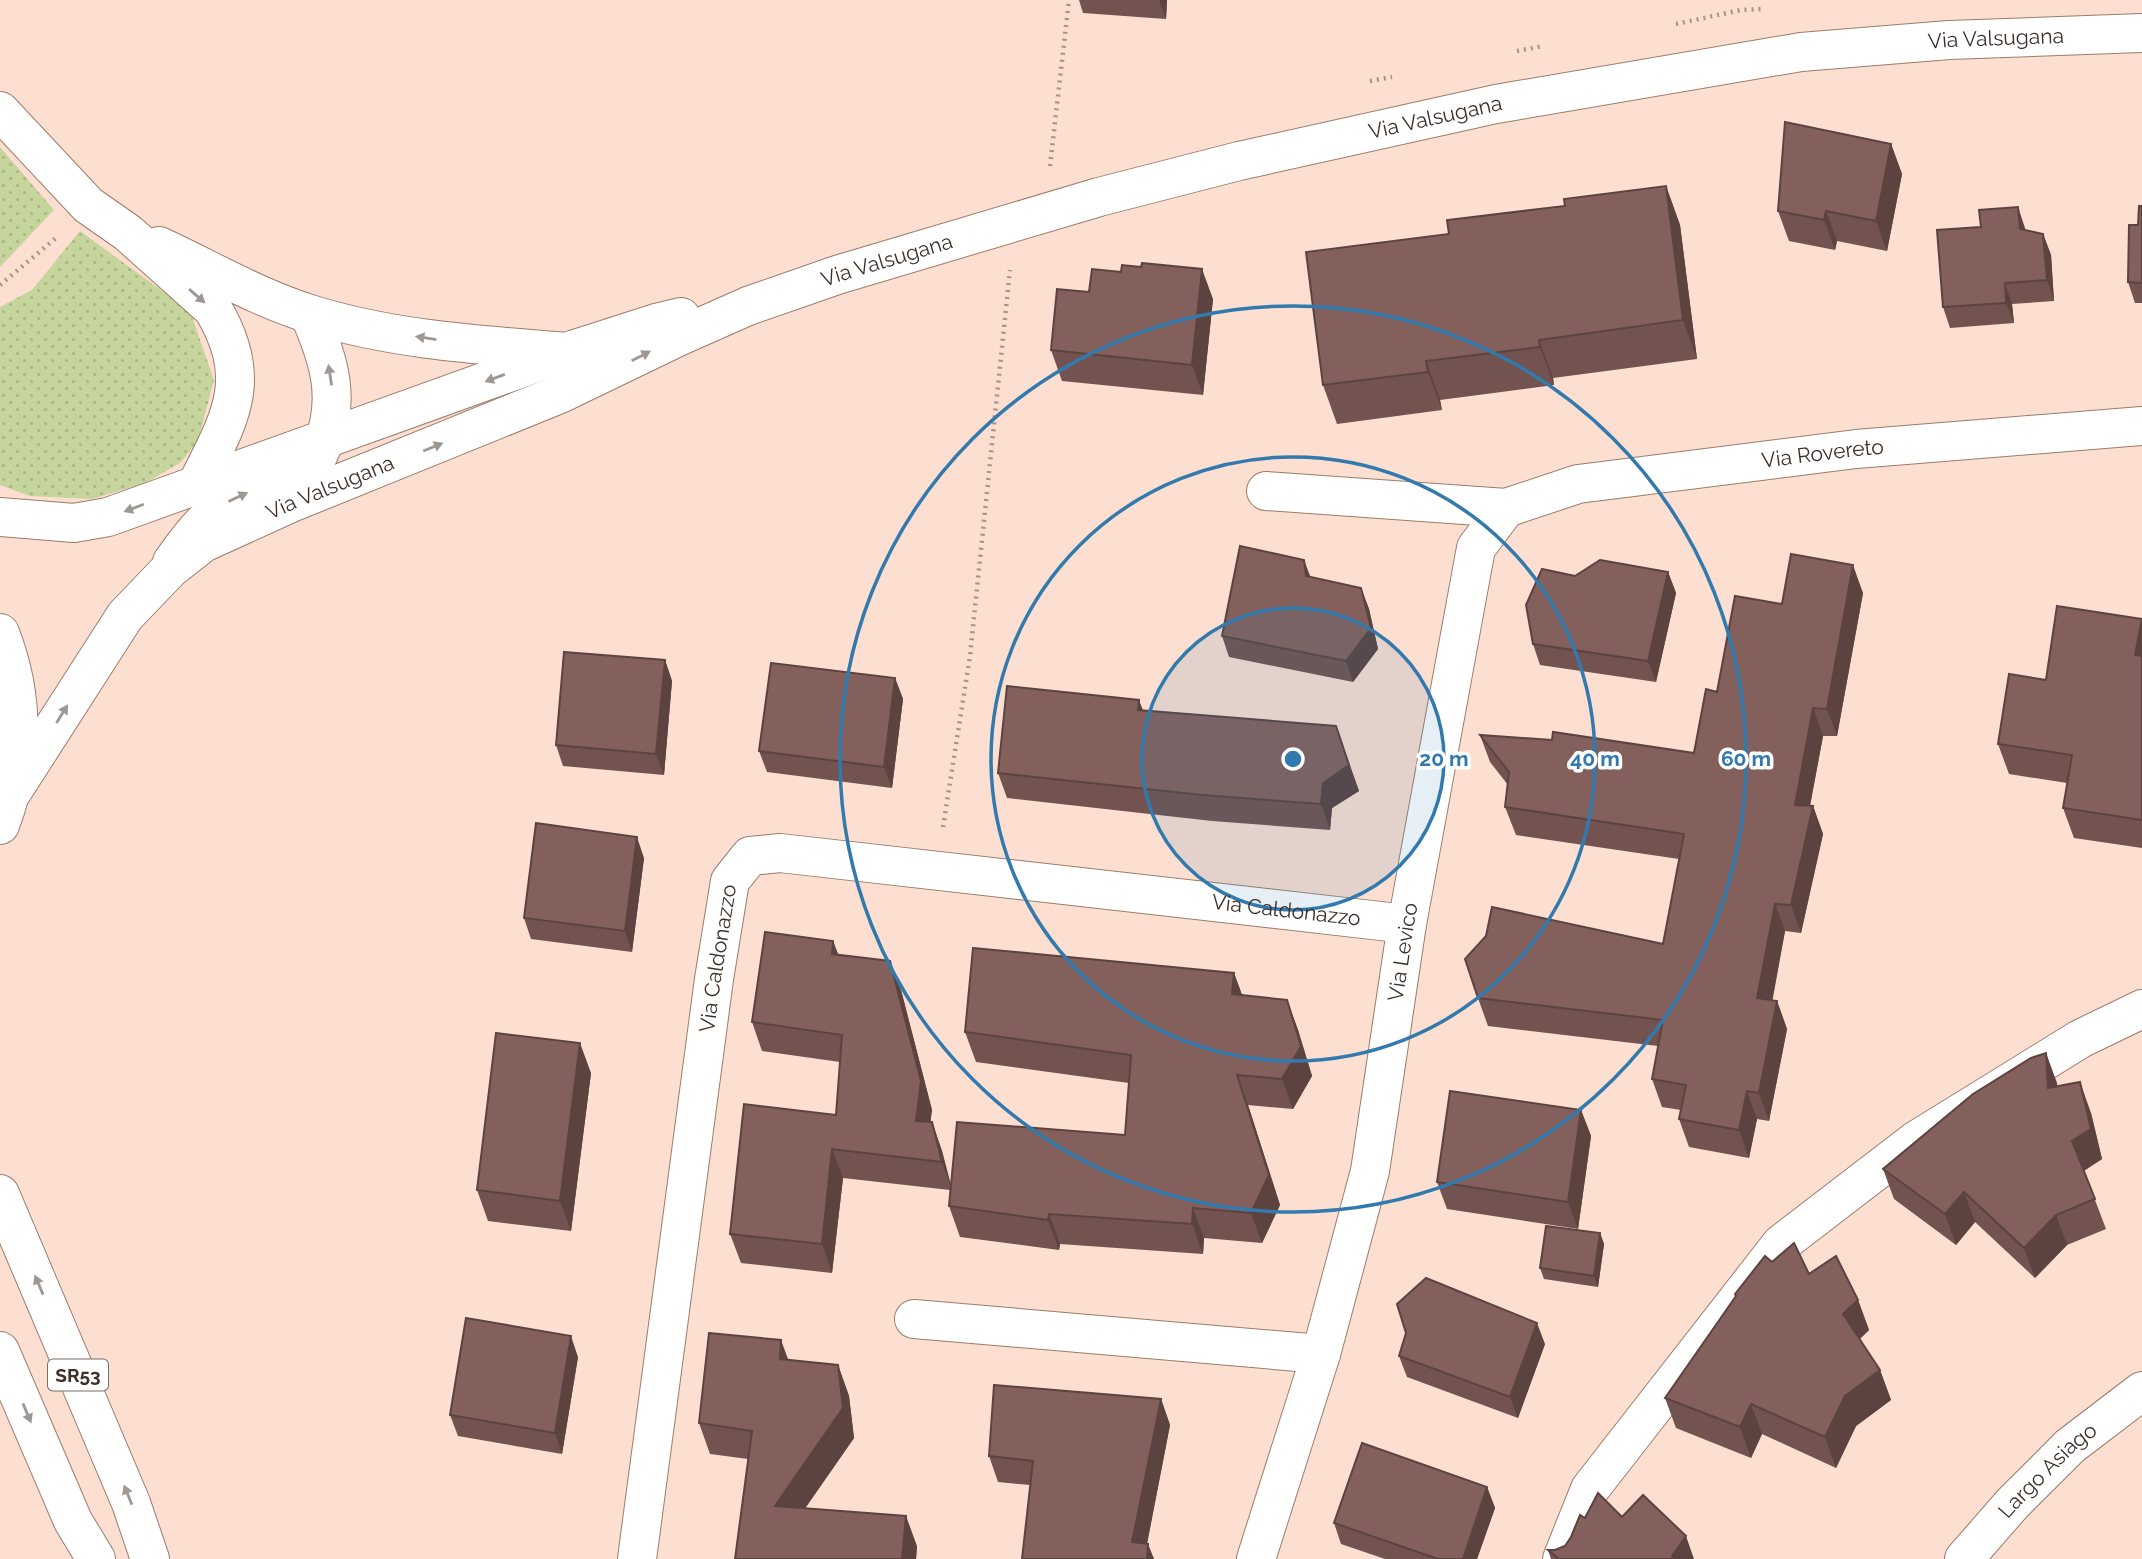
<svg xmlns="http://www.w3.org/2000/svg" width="2142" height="1559" font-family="Raleway,sans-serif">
<defs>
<pattern id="grass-dots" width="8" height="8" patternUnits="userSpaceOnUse" patternTransform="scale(1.75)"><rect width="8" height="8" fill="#c5d59b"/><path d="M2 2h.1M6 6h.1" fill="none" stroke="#aab786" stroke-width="1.8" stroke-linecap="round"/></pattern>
</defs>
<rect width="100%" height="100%" fill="#fcdfd0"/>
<path fill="url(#grass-dots)" d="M0 147 54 210 0 267Z
M80 231 190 311 214 380 198 441 180 463 145 483 92 499 30 496 0 485V307L32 290Z"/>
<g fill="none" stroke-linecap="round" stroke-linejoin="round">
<defs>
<g id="minor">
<path d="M1266 491 1506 508"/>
<path d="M914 1319 1321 1354"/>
<path id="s1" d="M637 1559 714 979 730 881 750 856 780 853 1407 924"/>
<path id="s2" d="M1256 1559 1321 1354 1370 1171 1407 924 1476 548 1506 508 1578 484 1856 449 2142 426"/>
<path d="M1562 1559 1590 1489 1781 1244 1915 1141 2080 1039 2142 1009"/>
<path id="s3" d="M1964 1559 2012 1504 2070 1446 2142 1391"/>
</g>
<path id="tertiary" d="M0 111 88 205 128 233 213 309C255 380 230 418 197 484
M159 246C209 269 258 298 310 314 393 340 481 345 568 352
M172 562C203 517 220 502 271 483 282 479 296 477 307 471 314 467 318 456 321 449 342 400 329 359 309 314"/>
<g id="secondary">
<path d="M0 517 74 523 108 517 575 349 656 323 681 317"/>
<path id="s4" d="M12 792 125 616 170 569 203 543 291 503 560 394 678 337 748 306 837 275 1099 197 1239 161 1496 104 1801 52 1949 40 2142 33"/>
</g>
<path id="primary" d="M0 633C25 697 24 762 0 825
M0 1194 131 1503 150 1559
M0 1351 73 1521 96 1559"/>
</defs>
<use href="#minor" stroke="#9c7c6b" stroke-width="40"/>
<use href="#tertiary" stroke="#9c7c6b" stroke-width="40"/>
<use href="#secondary" stroke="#9c7c6b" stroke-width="40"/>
<use href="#primary" stroke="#9c7c6b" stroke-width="40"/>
<path stroke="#a89287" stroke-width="4.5" stroke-dasharray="2 5" stroke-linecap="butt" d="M1676 24 1741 10 1763 9
M1517 51 1543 46
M1370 81 1392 77
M1050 166 1069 0
M0 285 56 238
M943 827 970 656 1010 270"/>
<use href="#minor" stroke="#fff" stroke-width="38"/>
<use href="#tertiary" stroke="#fff" stroke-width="38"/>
<use href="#secondary" stroke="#fff" stroke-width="38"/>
<use href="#primary" stroke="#fff" stroke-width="38"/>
</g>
<path fill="#72534f" d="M1079 0H1167L1166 19 1083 13Z
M1891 144 1902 174 1887 251 1837 241 1835 250 1789 241 1778 211Z
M1666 186 1680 225 1697 359 1553 378 1554 385 1440 400 1442 410 1337 424 1323 385 1449 234 1565 206Z
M2142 206V303H2135L2128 282Z
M2025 228 2026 231 2043 234 2051 255 2054 301 2012 304 2014 323 1950 328 1943 307Z
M1089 292 1213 299 1203 395 1062 381 1051 350Z
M1668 572 1676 593 1656 682 1540 665 1533 644 1575 576Z
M1311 577 1361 588 1369 609 1378 649 1353 682 1229 657 1222 636Z
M1863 593 1837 736H1823L1810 806H1813L1823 834 1801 933 1785 931 1772 1000 1777 1001 1787 1029 1769 1121 1757 1119 1749 1158 1689 1147 1679 1119 1681 1110 1662 1107 1652 1079 1658 1046 1488 1026 1478 998 1486 936 1663 944 1679 859 1516 835 1505 807 1508 785 1490 762 1480 735 1694 753 1717 692 1782 604Z
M2142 620V848L2074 838 2063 808 2067 783 2009 774 1998 744 2046 680Z
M665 660 672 681 664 775 563 766 556 745Z
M895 678 903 699 892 788 767 772 759 751Z
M1143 711 1336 726 1359 791 1332 808 1330 830 1212 821 1007 798 998 773Z
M644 858 632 952 531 939 524 918Z
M833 941 838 954 901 990 932 1110 930 1122H932L942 1151 951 1185 1125 1135 1129 1083 976 1062 965 1032 1234 973 1242 995 1287 1000 1298 1030 1312 1076 1293 1109 1248 1105 1280 1205 1262 1243 1204 1238 1203 1254 1060 1244 1059 1250 960 1237 949 1206 950 1190 843 1178 832 1273 741 1263 730 1234 836 1115 840 1062 762 1051 752 1022Z
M2046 1053 2057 1087 2091 1113 2102 1159 2084 1171 2106 1229 2067 1245 2035 1278 1975 1222 1956 1245 1894 1199 1883 1169Z
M591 1073 571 1231 488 1221 477 1190Z
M1581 1110 1591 1136 1578 1229 1447 1209 1437 1182Z
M1600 1233 1604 1244 1598 1287 1544 1279 1540 1268Z
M1772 1262 1809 1274 1858 1300 1869 1330 1860 1339 1880 1370 1891 1400 1856 1426 1836 1468 1762 1434 1751 1458 1676 1428 1665 1398 1736 1297 1735 1294Z
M1545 1344 1518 1418 1407 1377 1399 1356Z
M578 1357 562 1454 458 1436 450 1415Z
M788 1360 838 1365 849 1396 854 1438 805 1508 917 1546 916 1559H735L748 1459 710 1454 699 1423Z
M1161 1399 1170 1425 1147 1544 1154 1559 1030 1485 998 1482 989 1456Z
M1487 1487 1495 1508 1477 1559H1385L1341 1544 1334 1523Z
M1622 1517 1694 1559H1551L1548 1550H1555Z"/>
<path fill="#5c4340" d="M1159 0H1167L1166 19Z
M1891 144 1902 174 1887 251 1876 221Z
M1666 186 1680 225 1697 359 1683 320Z
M2018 207 2025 228 2027 250 2020 229Z
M1826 211 1837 241 1835 250 1824 220Z
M2043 234 2051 255 2054 301 2047 280Z
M1202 269 1213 299 1203 395 1192 365Z
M2005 283 2012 304 2014 323 2006 303Z
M1539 340 1553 378 1554 385 1540 347Z
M1426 361 1440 400 1442 410 1428 372Z
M1304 560 1312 581 1306 576Z
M1853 565 1863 593 1837 736 1827 709Z
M1668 572 1676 593 1656 682 1648 661Z
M1361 588 1369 609 1378 649 1353 682 1346 661Z
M2142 619V673L2135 655Z
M665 660 672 681 664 775 656 754Z
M895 678 903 699 892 788 884 767Z
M1139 700 1149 726 1138 710Z
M1813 708 1823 736 1805 832 1795 805Z
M1336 726 1359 791 1332 808 1330 830 1321 804 1323 783Z
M1813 806 1823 834 1801 933 1791 905Z
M637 837 644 858 632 952 625 931Z
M1775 904 1785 931 1768 1025 1757 998Z
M833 941 844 970 832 954Z
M890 961 901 990 932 1110 927 1149 916 1121Z
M1234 973 1245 1003 1232 994Z
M1287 1000 1298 1030 1312 1076 1293 1109 1282 1079Z
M1777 1001 1787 1029 1769 1121 1759 1093Z
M580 1043 591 1073 571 1231 560 1201Z
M2046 1053 2057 1083 2059 1118 2048 1088Z
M1237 1075 1248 1105 1280 1205 1262 1243 1251 1213Z
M2080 1082 2091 1113 2102 1159 2083 1171 2072 1141Z
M1747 1091 1757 1119 1749 1158 1739 1130Z
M1581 1110 1591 1136 1578 1229 1568 1202Z
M932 1122 942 1151 952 1191 942 1162Z
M832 1149 843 1178 832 1273 822 1244Z
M1964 1192 1975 1222 1956 1245 1945 1214Z
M1193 1208 1204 1238 1203 1254 1192 1224Z
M1049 1214 1060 1244 1059 1250 1048 1220Z
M2056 1215 2067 1245 2035 1278 2024 1248Z
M1600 1233 1604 1244 1598 1287 1594 1276Z
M1858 1300 1869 1330 1854 1344 1843 1314Z
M1537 1323 1545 1344 1518 1418 1510 1397Z
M571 1336 578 1357 562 1454 555 1433Z
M781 1340 792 1370 780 1359Z
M838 1365 849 1396 854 1438 786 1536 775 1506Z
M1880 1370 1891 1400 1856 1426 1836 1468 1825 1437 1845 1396Z
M1161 1399 1170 1425 1144 1559 1132 1542Z
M1751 1404 1762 1434 1751 1458 1740 1427Z
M1487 1487 1495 1508 1477 1559H1463Z
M906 1516 917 1546 916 1559H902Z
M1686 1536 1694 1559H1673L1672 1556Z
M1148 1544 1154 1559H1147Z"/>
<path fill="#84605c" stroke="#5c4340" stroke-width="2" d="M1785 122 1891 144 1876 221 1826 211 1824 220 1778 211Z
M1666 186 1683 320 1539 340 1540 347 1426 361 1428 372 1323 385 1306 252 1449 234 1447 220 1565 206 1564 199Z
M2139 206H2142V283L2128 282 2129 225H2138Z
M2018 207 2020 229 2043 234 2047 280 2005 283 2006 303 1943 307 1937 230 1981 227 1979 210Z
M1142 263 1202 269 1192 365 1051 350 1057 289 1089 292 1092 269 1121 272 1122 265 1141 267Z
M1240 546 1304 560 1306 576 1361 588 1371 628 1346 661 1222 636Z
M1791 554 1853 565 1827 709 1813 708 1795 805 1813 806 1791 905 1775 904 1757 998 1777 1001 1759 1093 1747 1091 1739 1130 1679 1119 1686 1085 1652 1079 1663 1020 1478 998 1465 959 1486 936 1492 907 1663 944 1684 834 1505 807 1509 772 1480 735 1552 740 1553 732 1694 753 1706 689 1717 692 1735 596 1782 604Z
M1600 560 1668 572 1648 661 1533 644 1526 605 1542 569 1575 576Z
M2057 606 2142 619 2135 655 2142 656V820L2063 808 2072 755 1998 744 2009 674 2046 680Z
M564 652 665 660 656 754 556 745Z
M771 663 895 678 884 767 759 751Z
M1007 686 1139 700 1138 710 1336 726 1349 765 1323 783 1321 804 1202 795 998 773Z
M536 823 637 837 625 931 524 918Z
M765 932 833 941 832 954 890 961 921 1081 916 1121 932 1122 942 1162 832 1149 822 1244 730 1234 744 1104 836 1115 842 1035 752 1022Z
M973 948 1234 973 1232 994 1287 1000 1301 1046 1282 1079 1237 1075 1269 1175 1251 1213 1193 1208 1192 1224 1049 1214 1048 1220 949 1206 957 1122 1125 1135 1131 1055 965 1032Z
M496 1033 580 1043 560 1201 477 1190Z
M2046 1053 2048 1088 2080 1082 2091 1129 2072 1141 2095 1199 2056 1215 2024 1248 1964 1192 1945 1214 1883 1169 1973 1094 2031 1058Z
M1450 1091 1581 1110 1568 1202 1437 1182Z
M1546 1226 1600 1233 1594 1276 1540 1268Z
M1794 1243 1809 1274 1836 1256 1858 1300 1843 1314 1880 1370 1845 1396 1825 1437 1751 1404 1740 1427 1665 1398 1736 1296 1735 1294 1765 1256 1772 1262Z
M1426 1278 1537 1323 1510 1397 1399 1356 1406 1333 1397 1304Z
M466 1318 571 1336 555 1433 450 1415Z
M709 1333 781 1340 780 1359 838 1365 843 1408 775 1506 906 1516 902 1559H735L752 1431 699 1423Z
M994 1385 1161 1399 1132 1542 1148 1544 1147 1559H1022L1033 1461 989 1456Z
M1362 1443 1487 1487 1463 1559H1438L1334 1523Z
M1598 1493 1622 1517 1643 1495 1686 1536 1672 1556 1676 1559H1559L1548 1550H1555L1565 1546 1571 1537 1580 1515 1585 1518Z"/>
<defs><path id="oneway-solid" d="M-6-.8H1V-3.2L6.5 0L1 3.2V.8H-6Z" transform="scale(1.75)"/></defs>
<g fill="#9e9894">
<use href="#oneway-solid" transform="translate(197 296) rotate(41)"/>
<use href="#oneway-solid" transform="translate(426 338) rotate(-171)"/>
<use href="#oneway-solid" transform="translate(641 356) rotate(-27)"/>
<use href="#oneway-solid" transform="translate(330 375) rotate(-99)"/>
<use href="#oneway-solid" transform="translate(495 378) rotate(160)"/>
<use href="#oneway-solid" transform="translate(433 447) rotate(-22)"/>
<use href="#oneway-solid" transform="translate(238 497) rotate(-25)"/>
<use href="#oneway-solid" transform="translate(134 508) rotate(159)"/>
<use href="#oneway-solid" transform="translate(62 714) rotate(-58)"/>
<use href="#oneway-solid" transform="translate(39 1285) rotate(-113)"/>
<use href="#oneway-solid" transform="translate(27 1413) rotate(67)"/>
<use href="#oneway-solid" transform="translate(128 1495) rotate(-112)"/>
</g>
<circle cx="1293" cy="759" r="151" fill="#327aae" fill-opacity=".12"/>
<g fill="none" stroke="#327aae" stroke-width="3.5">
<circle cx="1293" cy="759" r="151"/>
<circle cx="1293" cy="759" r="302"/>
<circle cx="1293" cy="759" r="453"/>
</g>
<g text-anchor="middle" stroke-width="7" stroke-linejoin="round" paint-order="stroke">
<rect fill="#fff" stroke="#786e69" stroke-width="2" x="48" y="1359.5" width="60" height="31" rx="5"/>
<g font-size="19" font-weight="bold" fill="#3e3029">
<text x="78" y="1382">SR53</text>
</g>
<g font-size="21" fill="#3e3029" stroke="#fff">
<text dy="7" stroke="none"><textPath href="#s4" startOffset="2191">Via Valsugana</textPath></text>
<text dy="7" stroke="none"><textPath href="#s4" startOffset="1624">Via Valsugana</textPath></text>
<text dy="7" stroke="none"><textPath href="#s4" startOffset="1057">Via Valsugana</textPath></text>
<text dy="7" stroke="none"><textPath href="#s2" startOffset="1409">Via Rovereto</textPath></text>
<text dy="7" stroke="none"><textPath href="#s4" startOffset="455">Via Valsugana</textPath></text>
<text dy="7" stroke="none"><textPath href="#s1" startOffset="1256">Via Caldonazzo</textPath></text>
<text dy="7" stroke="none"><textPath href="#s2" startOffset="626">Via Levico</textPath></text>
<text dy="7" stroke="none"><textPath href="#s1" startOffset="606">Via Caldonazzo</textPath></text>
<text dy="7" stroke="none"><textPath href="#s3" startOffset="122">Largo Asiago</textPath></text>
</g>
</g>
<circle cx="1293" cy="759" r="10" fill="#327aae" stroke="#fff" stroke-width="3.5"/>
<g font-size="21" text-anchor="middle" font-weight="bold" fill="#327aae" stroke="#fff" stroke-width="7" stroke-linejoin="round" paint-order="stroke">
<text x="1444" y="766">20 m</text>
<text x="1595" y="766">40 m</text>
<text x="1746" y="766">60 m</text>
</g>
</svg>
